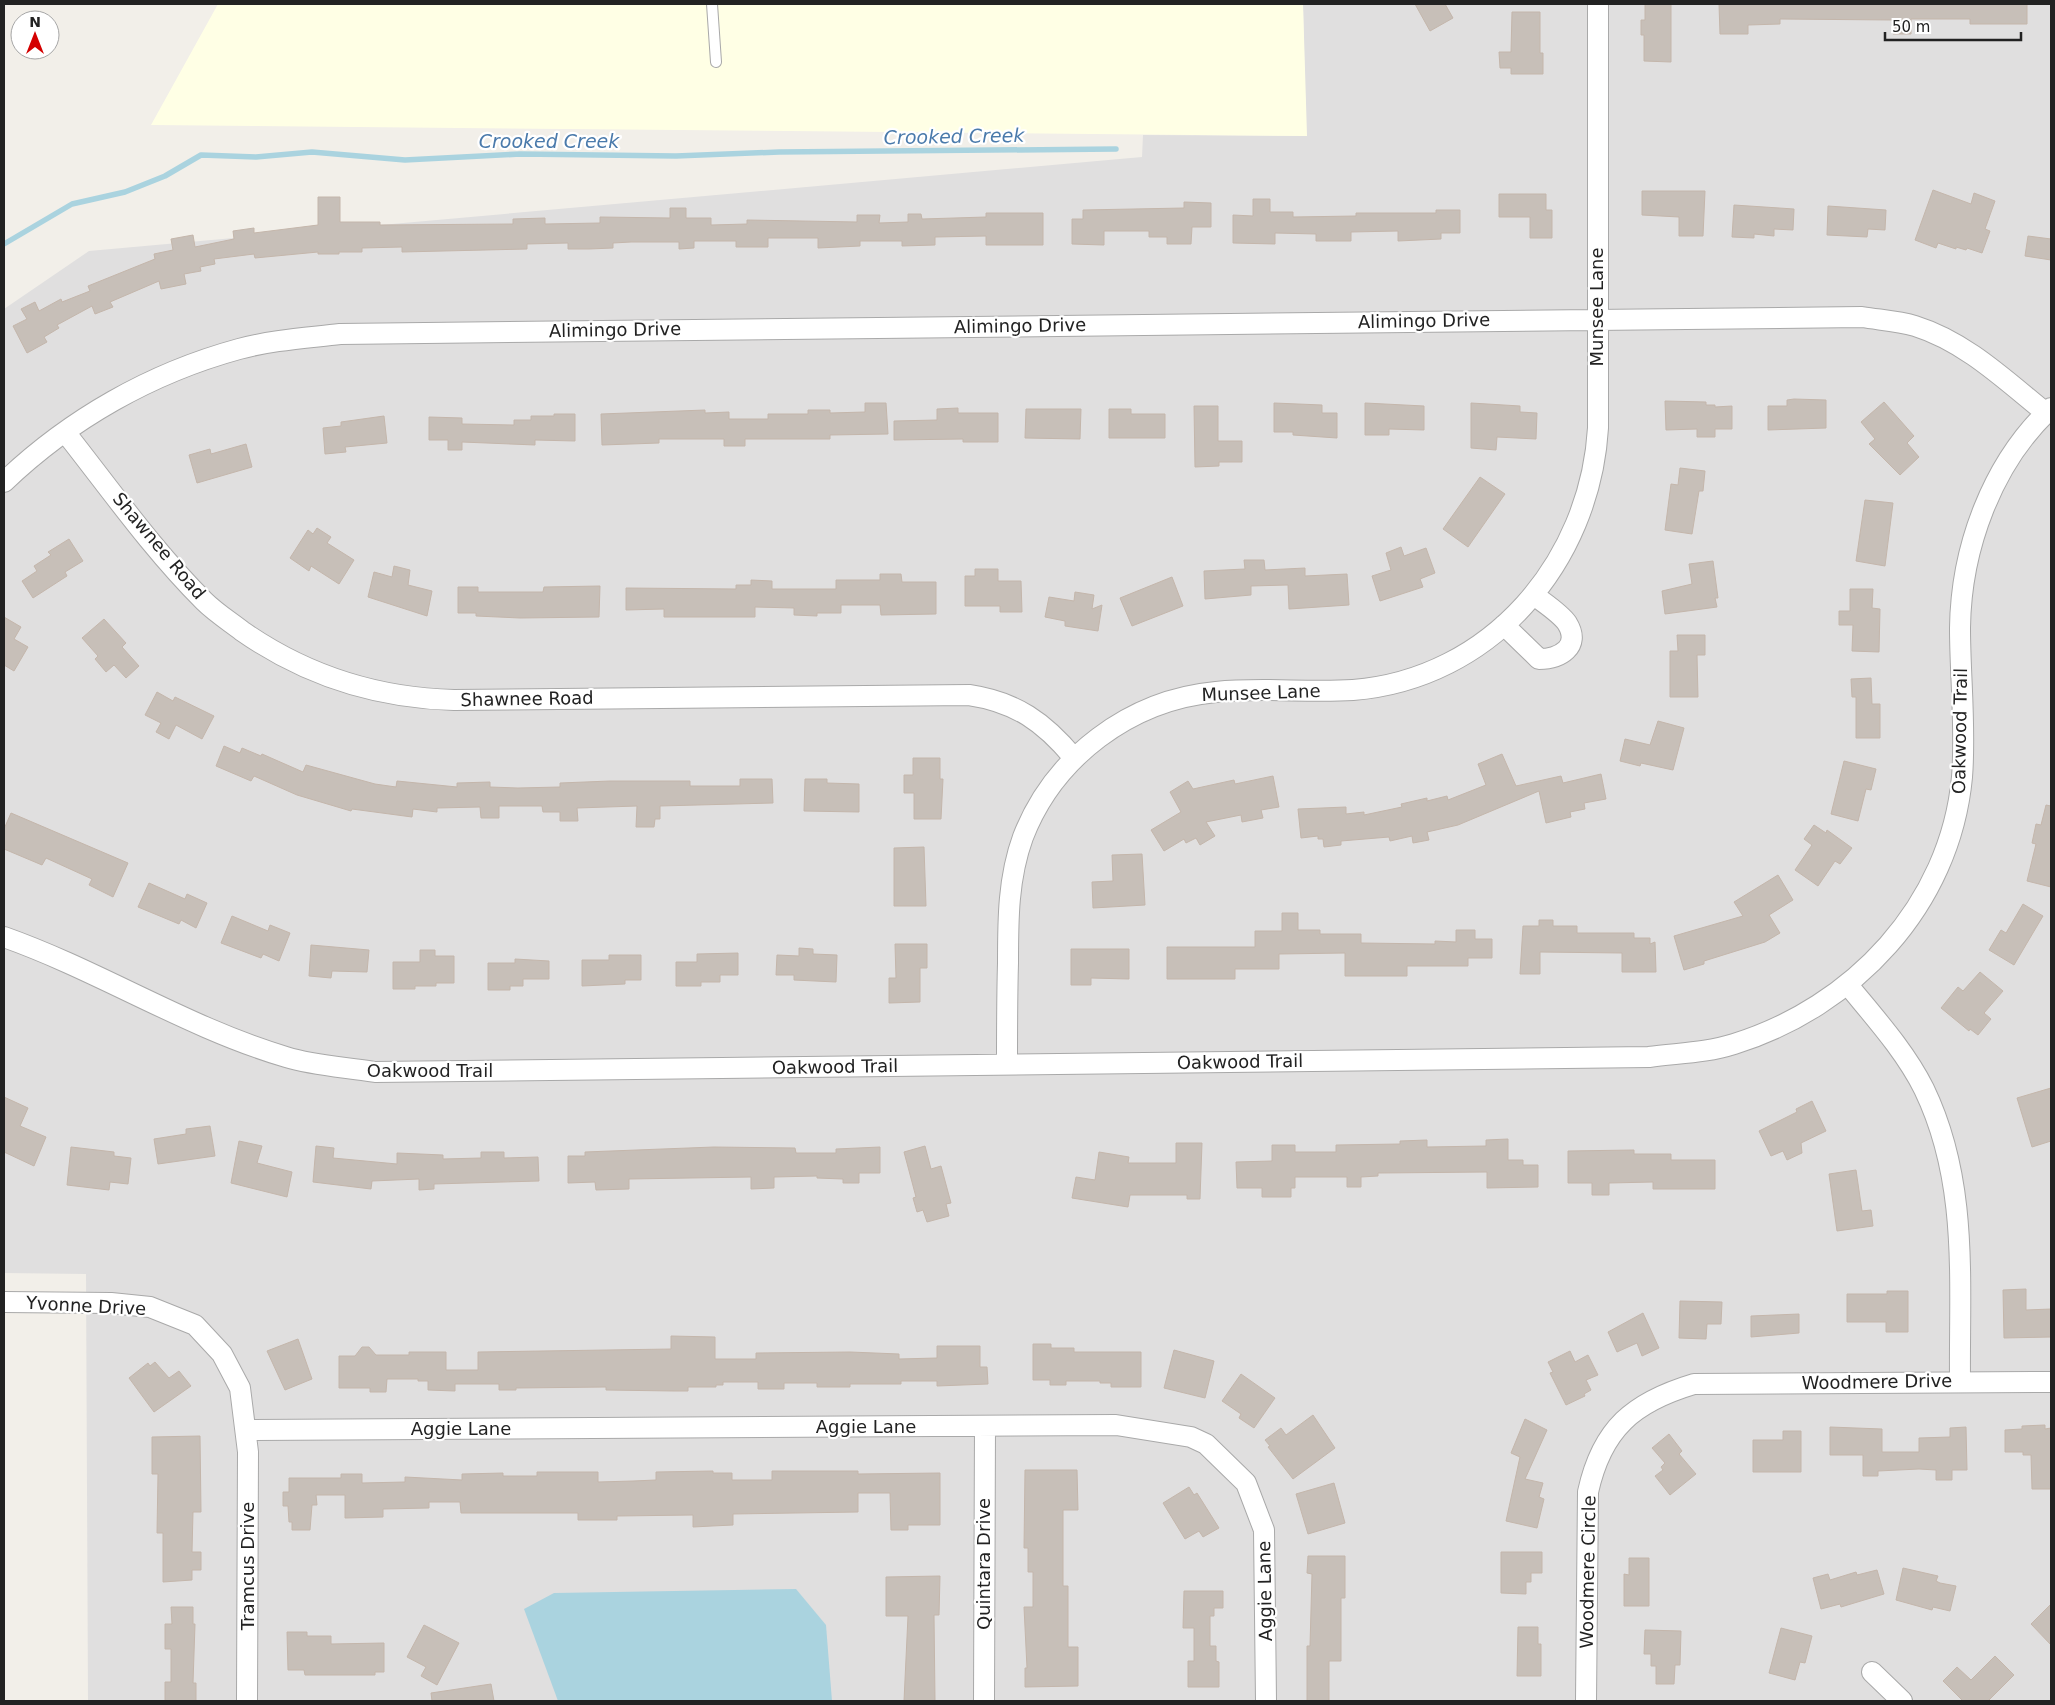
<svg xmlns="http://www.w3.org/2000/svg" width="2055" height="1705" font-family="'DejaVu Sans',sans-serif">
<rect width="100%" height="100%" fill="#f2efe9"/>
<path fill="#e0dfdf" d="M1303 4H2051V1701H88L86 1274 4 1273V309L89 251 1142 157 1143 135 1306 136Z"/>
<path fill="#ffffe5" d="M218 4H1303L1307 136 151 125Z"/>
<path fill="#aad3df" d="M796 1589 826 1625 832 1701H558L524 1609 554 1593Z"/>
<g fill="none" stroke-linecap="round" stroke-linejoin="round">
<path stroke="#aad3df" stroke-width="5.5" d="M4 244 72 204 125 192 165 176 201 155 256 157 312 152 405 160 520 154 676 156 779 152 1116 149"/>
</g>
<path fill="#c7bfb8" stroke="#c4b6ab" d="M1415 4H1445L1453 18 1430 31Z
M1645 4H1671V62L1644 61V35H1641V20H1645Z
M1719 4H2027V24H1970V19H1911V34H1893V20L1780 19V24L1748 25V34H1720Z
M1512 12H1540V53H1543V74H1511V68H1500L1499 52H1511Z
M1933 190 1971 204 1974 193 1995 201 1985 229 1990 231 1982 253 1967 248 1966 250 1956 247V249L1938 243 1936 248 1915 240Z
M1642 191H1705L1703 236H1679V217L1642 215Z
M1499 194H1546V210H1552V238H1530V217H1499Z
M318 197H340V222H380V225L513 224V219L545 218V224L600 223V217L670 218V208H686V218H711V225L747 224V220L857 222V215H880L879 223 908 222V214H921L922 219 986 217V213H1043V245H986V236L935 237V245L902 246V241H860V246L818 248V238H768V247H736V241H694V248L679 249V242H631L613 243V248L589 249H568V243L527 244V249L402 252V247L362 248V252H339V254H318V252L255 258 254 254 214 259 215 264 200 267 201 271 184 274 186 284 161 289 159 281 110 302 113 307 95 314 92 306 57 325 59 328 44 337 47 342 27 353 13 326 27 319 21 309 35 302 39 311 61 299 62 302 90 291 88 286 155 259 154 254 173 250 171 239 193 235 195 247 234 239 233 231 254 228V233L318 225Z
M1253 199H1270V212H1293V217L1356 216V213H1436V210H1460V233H1441V239L1398 241V231L1351 232V241H1316V234L1275 233V244L1233 243V215L1253 216Z
M1184 202 1211 203V227H1192L1191 244H1167V237H1149V231H1104V245L1072 244V219H1083V210L1184 208Z
M1734 205 1794 209 1793 230 1774 229V236L1754 234V238L1732 237Z
M1828 206 1886 210 1885 230 1868 229 1867 237 1827 235Z
M2028 236 2051 239V260L2025 256Z
M1794 399 1826 400V428L1768 430V406H1787V400Z
M1665 401 1706 402V405H1715V407L1732 406V429H1715V437H1697V429L1666 430Z
M1884 402 1914 436 1907 443 1919 457 1900 475 1869 444 1875 439 1861 422Z
M865 403H886L888 434 830 435V439H745V446H724V439H659V443L602 445 601 414 705 410V413L729 412V419H768V414H808V410H830V413L865 412Z
M1274 403 1322 405V413H1337V438L1293 435V432H1274Z
M1365 403 1424 406V430L1389 429V435H1365Z
M1471 403 1520 406V412L1537 413 1536 439 1497 437 1496 450 1471 448Z
M1194 406H1218V441H1242V462H1219V466L1195 467Z
M958 408V413H998V442H963V439L894 440V421L937 420V409Z
M1026 409H1081L1080 439 1025 438Z
M1109 409H1131V414H1165V438H1109Z
M554 414H575V441L535 440V445L462 442V450H448V440H429V417L462 418V424L514 425V420H531V416H554Z
M384 416 387 443 345 447 346 452 325 454 323 428 341 426V422Z
M246 444 252 467 197 483 189 455 210 449 211 454Z
M1680 468 1705 471 1703 491H1699L1692 534 1665 530 1671 484 1678 485Z
M1480 477 1505 494 1468 547 1443 529Z
M1865 500 1893 503 1885 566 1856 561Z
M317 528 331 537 327 543 354 560 339 584 311 566 309 571 290 558 308 530 313 534Z
M69 539 83 561 65 572 67 576 33 598 22 581 37 571 34 566 51 555 48 552Z
M1401 547 1404 556 1426 548 1435 573 1420 579 1423 587 1380 601 1372 576 1391 570 1386 553Z
M1244 560H1264L1265 570 1305 568V576L1347 574 1349 605 1289 609 1288 585 1251 586V595L1205 599 1204 571 1245 569Z
M1713 561 1718 598H1715L1717 607 1665 614 1662 591 1692 584 1689 564Z
M394 566 410 570 408 585 432 591 427 616 368 597 374 572 392 577Z
M975 569H998V581H1021L1022 612H1000V606H965V576H975Z
M880 574H901L902 582H936V614L881 615 880 605H841V613H817V616L794 615V608L755 607V617H664V609L626 610V588L736 589V585H751V580L772 581V589H836V580H880Z
M1172 577 1183 606 1132 626 1120 598Z
M600 586 599 617 520 618 476 616V613H458V587H478V592H543L544 587Z
M1850 589H1873L1872 608 1880 609 1879 652 1852 651 1853 625H1839V611H1850Z
M1075 592 1094 595 1092 609 1102 605 1098 631 1065 626V621L1045 617 1049 597 1074 601Z
M4 617 21 627 14 639 28 647 14 671 4 665Z
M104 619 126 643 122 647 139 666 126 678 114 665 106 672 95 659 98 656 82 638Z
M1677 635H1705V655H1697L1698 697H1670V651H1678Z
M1871 678 1872 704H1880V738H1856V697H1852L1851 679Z
M157 692 173 701 175 697 214 716 202 739 176 725 169 739 156 732 161 723 145 715Z
M1658 721 1684 728 1673 770 1641 763 1640 766 1620 761 1625 739 1650 745Z
M224 746 240 753 242 748 261 756 262 754 303 772 306 765 375 784 396 787 397 781 457 787V783L490 782V787L518 788 560 787V783L610 781H690V786H740V779H772L773 803 660 806V819H655L654 827H636L637 806 577 808 578 821H560V812H543L542 806H499V818H481L480 807 437 808V812L413 809 412 817 352 809 351 811 297 795 254 776 251 781 216 766Z
M1502 754 1516 786 1561 776 1563 783 1601 774 1606 799 1584 803 1585 809 1570 812 1571 817 1546 823 1539 791 1458 825 1427 832 1429 840 1413 843 1412 836 1390 841 1389 837 1341 841V845L1324 847 1323 839H1318V836L1301 838 1298 809 1346 807V814L1364 812V815L1402 807 1401 804 1427 798V801L1447 796 1448 800 1486 785 1478 764Z
M913 758H940V779H943L941 819H914V793H904V775H913Z
M1844 761 1876 769 1871 790 1866 789 1858 821 1831 814Z
M1273 776 1279 807 1261 810 1263 818 1242 822 1241 815 1206 822 1215 836 1200 845 1196 838 1186 843 1184 839 1164 851 1151 830 1181 812 1170 792 1188 781 1193 789 1234 780 1235 784Z
M805 779H827V783L859 784V812L804 811Z
M2046 805 2051 806V887L2027 881 2036 844 2032 843 2036 824 2041 825Z
M11 813 128 863 113 897 89 885 92 879 46 858 42 865 4 849V829Z
M1814 825 1826 833 1827 830 1852 848 1840 864 1835 861 1818 886 1795 870 1812 845 1804 839Z
M924 847 926 906H894V848Z
M1142 854 1145 905 1093 908 1092 882 1113 881 1112 855Z
M1778 875 1793 900 1769 915 1780 933 1765 942 1704 961V964L1684 970 1674 936 1743 916 1734 902Z
M149 883 185 899 187 894 207 903 196 928 181 920 179 924 138 907Z
M2023 904 2043 916 2014 965 1989 950 2001 930 2006 933Z
M1282 913H1298V930H1320V934H1361V943L1435 944V941L1456 942V930H1475V939H1492V958H1468V966H1407V976H1345V953L1279 954V969H1235V979H1167V947H1255V931H1282Z
M232 916 268 931 270 925 290 933 279 961 263 954 261 958 221 943Z
M1539 920H1553V926H1577V933H1634V938H1650V944L1655 942 1656 972H1622V953L1540 952V974H1520L1523 926H1539Z
M895 944H927V968H920V1002L889 1003V978H896Z
M311 945 369 950 367 972 332 971 331 978 309 976Z
M799 948 813 949V954L837 955 836 982 794 980V975H776L777 955 799 956Z
M1071 949H1129V979L1091 978V985H1071Z
M420 950H435V956H454V983H436V986H415V989H393V962H420Z
M738 953V975H720V982H701V986H676V962H697V954Z
M609 955H641V980H625V984L582 986V960H609Z
M515 959 549 961V979H523V986H510V990H488V963H515Z
M1980 972 2003 991 1984 1013 1991 1019 1978 1035 1970 1029 1969 1031 1941 1008 1958 987 1963 991Z
M2051 1088V1141L2032 1147 2017 1098Z
M4 1097 28 1108 20 1126 46 1137 34 1166 4 1152Z
M1812 1101 1826 1131 1801 1143 1802 1153 1787 1160 1783 1151 1771 1156 1759 1131 1797 1112 1796 1109Z
M210 1126 215 1156 158 1164 154 1139 186 1134V1129Z
M1508 1139V1160H1523V1165H1538V1187L1487 1188V1172L1378 1173V1176L1361 1177V1187H1347V1177H1295V1188H1291V1197H1262V1188H1237L1236 1162 1272 1161V1145H1295V1152H1336V1145L1400 1144V1141L1427 1140V1147L1486 1146V1140Z
M239 1141 262 1146 257 1163 292 1172 287 1197 231 1183Z
M1176 1143H1202L1200 1199H1187V1195H1130L1128 1207 1072 1198 1076 1177 1095 1180 1099 1152 1129 1157 1128 1163H1176Z
M316 1146 334 1148 333 1158 397 1164V1153L443 1155V1159L481 1158V1152H504V1158L538 1157 539 1181 434 1184V1189L419 1190V1179L372 1181 371 1189 313 1182Z
M925 1146 931 1169 941 1166 951 1203 946 1204 949 1216 927 1222 923 1210 917 1212 913 1198 916 1197 904 1152Z
M71 1147 114 1152V1156L131 1158 128 1184 110 1182 109 1190 67 1185Z
M714 1147 795 1148 796 1153H836V1149L880 1147V1173H859V1183H843V1179L817 1178V1176L774 1177V1188L751 1189V1177L629 1179V1189L596 1190 595 1182 568 1183V1156H585V1152Z
M1634 1150V1154H1671V1160H1715V1189H1653V1182L1609 1183V1195H1592V1183H1568V1151Z
M1856 1170 1862 1211 1871 1210 1873 1226 1837 1231 1829 1174Z
M2026 1289V1310L2051 1309V1337L2004 1338 2003 1290Z
M1887 1291H1908V1332H1886V1322H1847V1294H1887Z
M1680 1301 1722 1302 1721 1324H1707L1706 1339 1679 1338Z
M1643 1313 1659 1348 1642 1356 1637 1343 1617 1352 1608 1332Z
M1799 1314V1333L1751 1337V1316Z
M671 1336 715 1337V1359H756V1353L850 1352 899 1354V1359L937 1358V1346H980V1367H987L988 1384 937 1386V1381H901V1384H850V1387H817V1383H784V1389H758V1382H723V1385H716V1387H688V1391H674L606 1390V1387L516 1388V1390H499V1384H455V1391L428 1390V1381H418V1379H387L386 1392H370V1388H339V1356H355L362 1347H369L376 1355H409V1352H446V1370H478V1352L671 1349Z
M298 1339 312 1379 285 1390 267 1351Z
M1033 1344H1051V1348H1074V1352H1141V1387H1111V1383H1100V1381H1066V1385H1050V1380H1033Z
M1174 1350 1214 1361 1205 1398 1164 1388Z
M1570 1351 1575 1362 1588 1355 1598 1375 1586 1380 1591 1390 1584 1394 1585 1396 1566 1405 1550 1373 1553 1372 1548 1362Z
M155 1362 169 1378 179 1371 191 1386 154 1412 129 1378 148 1363 150 1366Z
M1241 1374 1275 1398 1254 1428 1239 1418 1241 1414 1222 1401Z
M1313 1415 1335 1448 1293 1479 1268 1447 1270 1446 1265 1440 1281 1428 1286 1435Z
M1525 1419 1547 1430 1525 1479 1543 1483 1539 1497 1544 1499 1537 1528 1506 1521 1520 1457 1511 1453Z
M2045 1425V1429L2051 1428V1489H2032L2031 1455H2023V1452H2005V1430L2022 1429V1426Z
M1830 1427 1882 1429V1452H1919V1438L1950 1437V1428L1966 1427 1967 1470H1952V1480H1936V1470L1919 1469 1878 1471V1476H1863V1455H1830Z
M1783 1431H1801V1472H1753V1440H1783Z
M1669 1434 1682 1451 1679 1454 1696 1474 1670 1495 1655 1476 1663 1470 1661 1467 1665 1463 1652 1448Z
M200 1436 201 1512H193L192 1552H201V1570H192V1580L163 1582V1533H157L158 1474H152V1437Z
M1025 1470H1077L1078 1510H1063V1586H1068V1647H1078V1686L1025 1687V1668H1027L1024 1607H1033V1572H1028V1548H1024Z
M713 1471V1473H732V1480H772V1471H858V1474L940 1473V1525H908V1530H891L890 1493H858V1512L733 1514V1525L712 1526 693 1527V1515L617 1516V1520H578V1513H461L460 1502H429V1508L383 1509V1517L345 1518V1495H316L317 1505H312L310 1530H292V1522H289L288 1506H283V1492H289V1478H341V1474H362V1483L405 1482V1477L462 1480V1474L503 1473V1476H537V1472H598V1482L633 1481 656 1480V1472Z
M1334 1483 1345 1523 1308 1534 1296 1494Z
M1189 1487 1194 1495 1197 1493 1219 1528 1203 1537 1199 1531 1185 1539 1163 1503Z
M1501 1552H1542V1573H1531V1582H1526V1594L1501 1593Z
M1308 1556H1345V1598H1341V1661H1329V1701H1307V1646H1310L1312 1574 1307 1573Z
M1629 1558H1649V1606H1624V1574L1629 1575Z
M1903 1568 1938 1576 1936 1581 1940 1583 1956 1586 1950 1611 1933 1607 1932 1610 1896 1600Z
M1877 1570 1884 1594 1841 1607 1840 1604 1821 1609 1813 1578 1828 1574 1830 1580 1856 1572 1857 1575Z
M940 1576 939 1615H934L935 1701H904L908 1616H886V1577Z
M1184 1591H1223V1608H1214V1616H1210V1646H1216V1661L1219 1662V1687H1188V1661H1194V1628H1183Z
M2051 1604V1645L2031 1624Z
M171 1607H193V1624H195L193 1683H196V1701H165V1682H171V1649H165V1624H172Z
M424 1625 459 1643 437 1685 421 1676 426 1667 407 1657Z
M1518 1627H1538V1644H1541V1676H1517Z
M1781 1628 1812 1636 1805 1663 1800 1662 1795 1680 1769 1673Z
M1645 1630 1681 1631 1680 1665H1675L1674 1684H1656V1666H1651V1654H1644Z
M287 1632H307V1636H331V1644L384 1643V1672H375V1675H305L304 1670H288Z
M1995 1656 2014 1675 1988 1701H1963L1943 1681 1957 1667 1971 1680Z
M491 1684 494 1701H432L431 1693Z"/>
<g fill="none" stroke-linecap="round" stroke-linejoin="round">
<defs>
<path id="lane" d="M712 4 716 62"/>
<path id="street" d="M65 432C110 489 152 549 204 601 215 612 229 621 242 631 305 675 377 698 454 700L969 695C1016 702 1044 722 1074 758
M4 482C70 419 151 373 239 349 272 340 306 338 340 334L1862 317C1880 320 1898 321 1915 326 1966 342 2005 380 2046 413
M1504 625 1539 659C1559 659 1582 647 1567 623 1560 613 1544 603 1534 595
M4 937C100 971 188 1028 286 1057 315 1066 346 1067 375 1072L1649 1057C1678 1053 1706 1053 1734 1044 1853 1007 1950 906 1962 777 1966 728 1960 677 1960 628 1961 548 1992 463 2051 408
M1848 985C1875 1018 1905 1051 1924 1089 1969 1182 1959 1281 1960 1381
M1007 1064C1007 1031 1007 997 1008 963 1008 920 1008 878 1023 837 1054 757 1130 700 1216 692 1261 687 1307 693 1353 690 1491 679 1590 562 1598 428V4
M4 1302 111 1303 150 1307 195 1325 222 1354 240 1388 248 1452 247 1701
M246 1430 1116 1425 1191 1437 1206 1444 1246 1483 1264 1530 1266 1701
M1872 1672 1902 1701
M984 1701 985 1426
M1586 1701 1588 1492C1602 1428 1634 1402 1694 1384L2051 1382"/>
</defs>
<use href="#lane" stroke="#a9a9a9" stroke-width="12"/>
<use href="#street" stroke="#a9a9a9" stroke-width="22"/>
<use href="#lane" stroke="#fff" stroke-width="10"/>
<use href="#street" stroke="#fff" stroke-width="20"/>
</g>
<g text-anchor="middle" stroke-width="4.5" stroke-linejoin="round" paint-order="stroke">
<g font-size="18" fill="#222" stroke="#fff">
<text transform="translate(1597 307) rotate(-90)" y="6">Munsee Lane</text>
<text transform="translate(1424 321) rotate(-1)" y="6">Alimingo Drive</text>
<text transform="translate(1020 326) rotate(-1)" y="6">Alimingo Drive</text>
<text transform="translate(615 330) rotate(-1)" y="6">Alimingo Drive</text>
<text transform="translate(159 546) rotate(50)" y="6">Shawnee Road</text>
<text transform="translate(1261 693) rotate(-2)" y="6">Munsee Lane</text>
<text transform="translate(527 699) rotate(-1)" y="6">Shawnee Road</text>
<text transform="translate(1960 731) rotate(-89)" y="6">Oakwood Trail</text>
<text transform="translate(1240 1062) rotate(-1)" y="6">Oakwood Trail</text>
<text transform="translate(835 1067) rotate(-1)" y="6">Oakwood Trail</text>
<text x="430" y="1077">Oakwood Trail</text>
<text transform="translate(86 1306) rotate(3)" y="6">Yvonne Drive</text>
<text transform="translate(1877 1382) rotate(-1)" y="6">Woodmere Drive</text>
<text x="866" y="1433">Aggie Lane</text>
<text x="461" y="1435">Aggie Lane</text>
<text transform="translate(984 1564) rotate(-90)" y="6">Quintara Drive</text>
<text transform="translate(248 1566) rotate(-90)" y="6">Tramcus Drive</text>
<text transform="translate(1588 1572) rotate(-89)" y="6">Woodmere Circle</text>
<text transform="translate(1265 1591) rotate(-91)" y="6">Aggie Lane</text>
</g>
<g font-size="19" font-style="italic" fill="#4a7aab" stroke="#fff">
<text transform="translate(954 136) rotate(-1)" y="7">Crooked Creek</text>
<text x="549" y="148">Crooked Creek</text>
</g>
</g>
<rect width="2055" height="1705" fill="none" stroke="#222222" stroke-width="10"/>
<g transform="translate(35 35)"><circle r="24" fill="#ffffff" stroke="#a7a7a7"/>
<path d="M0-4L9 19L0 12L-9 19Z" fill="#d40000"/>
<text y="-8" font-size="14" font-weight="bold" text-anchor="middle" fill="#222222">N</text>
</g>
<path d="M1885 32v8h136v-8" fill="none" stroke="#222222" stroke-width="2.5"/>
<text x="1892" y="32" font-size="15" fill="#222222" stroke="#ffffff" stroke-width="4" paint-order="stroke">50 m</text>
</svg>
